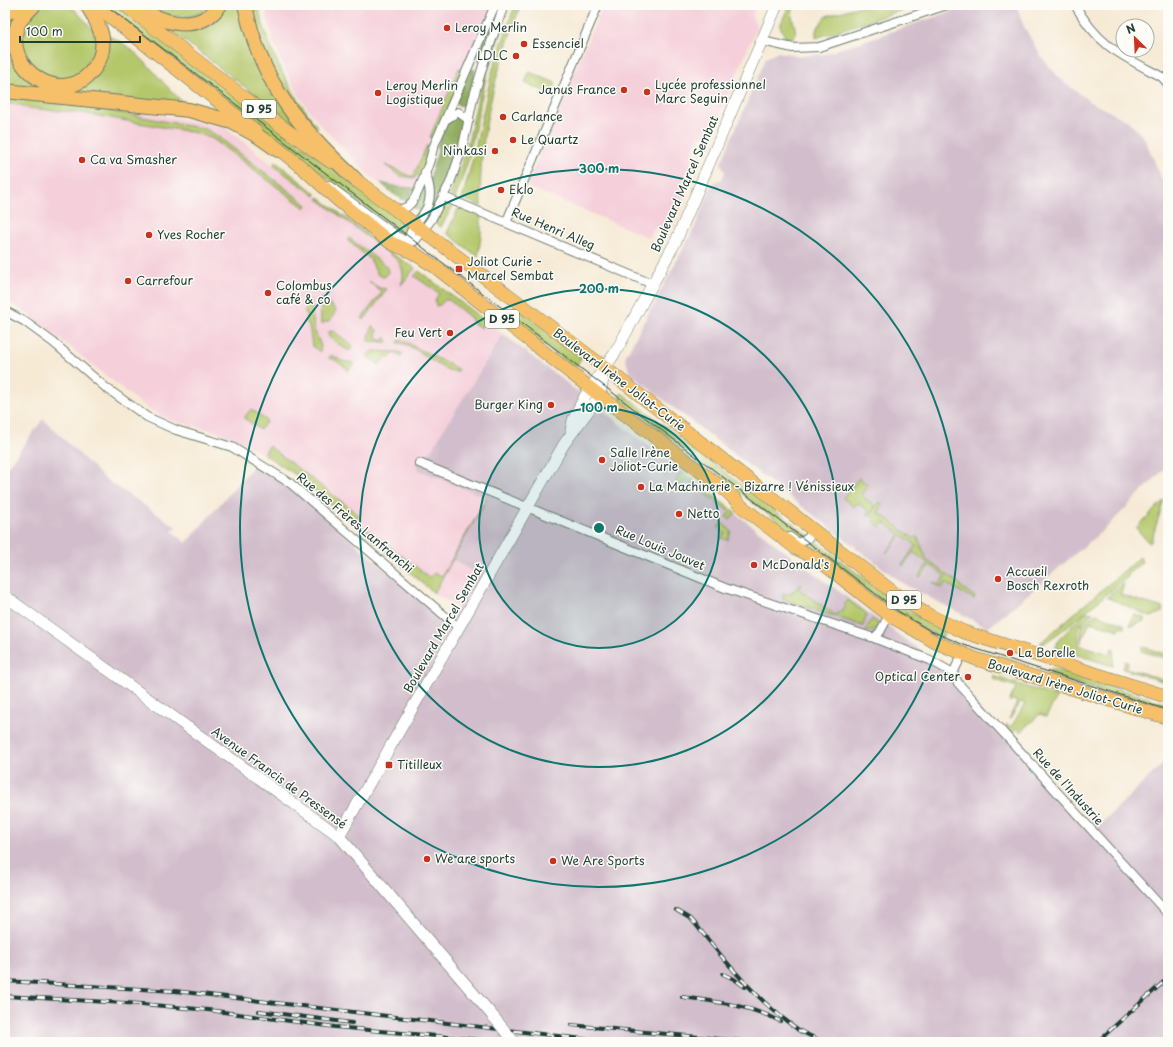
<svg xmlns="http://www.w3.org/2000/svg" width="1173" height="1047" font-family="'Playpen Sans',sans-serif">
<rect width="100%" height="100%" fill="#fdfcf7"/>
<filter id="ink" filterUnits="userSpaceOnUse"><feTurbulence type="fractalNoise" baseFrequency=".025" numOctaves="2"/><feDisplacementMap in="SourceGraphic" scale="8" xChannelSelector="R" yChannelSelector="G"/><feConvolveMatrix kernelMatrix="1 2 1 2 8 2 1 2 1" color-interpolation-filters="sRGB"/></filter>
<filter id="wash" filterUnits="userSpaceOnUse"><feTurbulence type="fractalNoise" baseFrequency=".012" numOctaves="4" result="noise"/><feDisplacementMap in="SourceGraphic" scale="16" xChannelSelector="R" yChannelSelector="G"/><feGaussianBlur stdDeviation="0.9" result="paint"/><feColorMatrix in="noise" values="0 0 0 0 0 0 0 0 0 0 0 0 0 0 0 0 0 1.4 0 .05"/><feComposite in="paint" operator="in"/></filter>
<g filter="url(#wash)">
<rect width="100%" height="100%" fill="#f6ead5"/>
<path fill="#f5cfda" d="M264 5H492L410 197 380 184 367 173 326 131 310 112 298 94 282 63 273 41Z
M603 5H757L752 16 757 27 713 129 697 139 693 149 692 160 682 183 685 196 671 227 668 225 664 231 654 228 650 238 526 186Z
M5 104 82 113 138 111 224 127 273 165 276 162 306 185 331 207 391 253 410 264 503 334 426 458 420 456 419 470 487 498 453 560 477 574 458 607 433 593 299 477 244 443 215 431 169 420 148 409 27 313 5 300Z"/>
<path fill="#d1bdcb" d="M970 5H1016L1024 27 1041 56 1059 78 1090 102 1128 121 1145 139 1168 193V465L1108 526 988 628 902 583 630 374 625 357 695 227 713 183 722 179 725 172 721 163 766 58 778 52 801 56 825 54Z
M503 334 804 566 939 664 1092 832 1168 759V1042H5V470L43 419 104 478 176 527 172 531 186 543 255 464 302 497 448 624 477 574 453 560 487 498 419 470 415 463 420 456 426 458Z"/>
<path fill="#b4c76b" stroke="#6a8250" d="M40 5H70L96 32C96 38 97 47 95 53 79 101 11 77 22 30 24 22 35 12 40 5Z
M101 5H117L410 227 404 235H402Z
M154 5H212C194 19 184 17 163 16L160 10Z
M227 5H242L297 127 164 25Z
M252 5H258C268 52 290 90 318 128L308 124 280 84 259 37Z
M515 5H521C496 69 477 137 481 206L462 199 473 158 492 72Z
M789 5H793C788 17 799 26 794 39L785 37 780 26Z
M864 5H917L816 38V30L826 16Z
M505 9 508 10 487 73 468 161 455 199 450 195 467 148 484 70Z
M14 16C15 24 10 32 9 40 6 65 27 82 48 90L5 88V23Z
M109 36C144 51 161 86 190 108L61 92 76 88 109 41Z
M459 68 465 71 433 140 430 137Z
M529 72 556 83 551 94 525 83Z
M5 97 101 109 205 129 216 135 307 205 305 208 213 139 202 134 82 113 27 108 21 105 5 104Z
M427 145 430 151 421 172 415 178 400 176 385 165 413 177Z
M276 162 316 194 315 196 273 165Z
M319 197 391 253 415 268 401 285C405 275 403 266 396 259L318 199Z
M446 202 454 204 441 227 435 223Z
M459 207 481 217V236L478 257 447 233Z
M349 238 387 267 388 272 385 277 378 275 370 259 347 240Z
M419 271 484 320 481 328 473 323 471 318 449 300H445L440 305 436 306 435 300 439 293 414 276Z
M369 281 379 288 387 289 364 320 362 318 382 292 369 282Z
M322 298 336 310 331 320 321 324 320 299Z
M306 299 311 301 314 329 321 346 320 352 312 346 309 326 305 320 308 315 304 312 307 307 304 302Z
M514 306 583 357 574 368 507 315Z
M372 326 378 331 375 336 382 341 386 337 387 342 368 341Z
M333 331 351 344 353 347 351 350H347L329 337 328 332Z
M400 339 458 369V371C442 375 418 344 398 343Z
M372 351 399 352 403 354 401 357 394 353 390 358 386 356 379 365 367 356Z
M331 355 342 361 353 363V365L347 372 348 369 332 358 330 360 329 357Z
M622 393 887 596 908 611 945 631 942 639 903 617 882 602 618 398Z
M251 409 267 421 260 430 244 418Z
M269 446 359 515 353 523 299 477 264 454Z
M681 471 736 513 730 519 726 517 730 512 687 480 681 485 675 482Z
M859 478 868 485 861 495 874 505 869 516 867 514 869 511 858 503 854 507 843 498Z
M487 498 434 593 362 531 366 528 429 577 435 573 442 576Z
M1164 500 1151 542H1148L1136 528Z
M880 502 883 505 878 512 914 539 917 536 927 560 961 585 960 586 975 597 974 599 945 583 942 588 933 584V582L939 585 945 576 930 565 920 577 919 576 928 563 913 552 903 566 902 565 916 545 902 535 886 553 900 534 884 522 880 527 873 521 875 519 871 516 875 507Z
M722 523 731 531 728 540 721 538 725 533 718 528Z
M1140 557 1142 562 1128 574 1129 576C1100 599 1073 624 1043 644L1040 643Z
M1124 583 1121 595 1163 608 1162 612 1151 617 1107 597Z
M801 584 802 585 799 589 835 615 846 607 844 605 848 600 867 614 863 626 783 599V594H790Z
M1086 612 1093 613 1078 626 1079 645 1110 654 1112 648 1114 649 1113 666 1055 648 1059 639Z
M1096 614 1124 624 1125 628 1120 626 1119 630 1090 622 1081 643V625Z
M1134 615 1144 617V621L1131 626 1130 624Z
M872 619 879 624C877 630 871 633 865 631Z
M1143 647 1168 655V659L1141 651Z
M1125 661 1128 662 1126 668 1168 681V683L1123 669Z
M1051 668 1168 704V712L1049 675Z
M994 676 1057 697 1046 717 1040 714 1020 732 1017 728 1011 734 1005 728 1007 724 1011 727 1025 704 1021 702 1010 719H1009L1017 702 1012 700 1009 702 1016 687 993 679Z"/>
<path fill="#8fac5f" stroke="#57744a" d="M496 7 501 8 481 60 477 55Z
M471 69 475 70 468 107 455 104Z
M458 115 464 121C458 156 445 186 428 218L425 215 432 170 438 151 437 146 446 125Z
M381 183 398 187 414 188 407 202 392 193Z
M425 184 428 188 425 203 420 212 413 207Z"/>
</g>
<g filter="url(#ink)">
<g fill="none" stroke-linecap="round" stroke-linejoin="round">
<defs>
<path id="minor" d="M1075 5C1099 47 1121 55 1162 77L1168 84
M762 41 793 48 819 47 947 5
M447 119 458 112 469 120
M328 185 396 235 408 243 415 241 431 220 450 183 463 146 473 99 484 62 504 5
M444 197 652 284
M395 209C401 209 406 209 410 204 418 197 431 159 433 148L495 5
M506 223 598 5
M409 246C405 230 423 219 428 205 432 194 429 183 425 172
M5 311 24 321 54 343 105 387 147 417 176 430 232 447 290 483 459 628
M419 463 725 588 874 638 930 660 953 673 958 683 1168 914
M790 537 798 543 808 538 814 530
M874 638 880 632 889 615
M953 673 962 655"/>
<path id="tertiary" d="M571 430 573 420 585 396 615 353 676 241 777 5
M5 596 339 836 492 1015
M339 836 564 444 600 395 605 368"/>
<path id="primary" d="M95 5 256 131
M125 5 281 126 331 162
M271 143 304 169 339 201 391 243 412 252 434 266 590 388 729 493 741 506 797 549 816 558 889 615 935 642 976 659 1168 718
M348 174 605 368 903 600 930 616 964 632 1168 697"/>
<path id="trunk" d="M34 5C28 11 22 17 18 24 0 68 65 112 95 67 110 45 100 25 87 5
M132 5C159 21 197 37 220 5
M245 5C261 85 299 127 356 180
M5 14 20 5
M5 91 189 110 232 122 258 136 278 150"/>
</defs>
<use href="#minor" stroke="#6a7a6c" stroke-width="10"/>
<use href="#tertiary" stroke="#6a7a6c" stroke-width="12"/>
<use href="#primary" stroke="#6a7a6c" stroke-width="14"/>
<use href="#trunk" stroke="#6a7a6c" stroke-width="16"/>
<use href="#minor" stroke="#fff" stroke-width="8"/>
<use href="#tertiary" stroke="#fff" stroke-width="11"/>
<use href="#primary" stroke="#f6c06b" stroke-width="13"/>
<use href="#trunk" stroke="#f6c06b" stroke-width="14"/>
<path stroke="#1f3d34" stroke-width="1" d="M106 5 898 611 929 630 964 645 1168 710"/>
<defs>
<path id="rail" d="M676 910 691 919 697 926C728 965 761 1005 803 1033
M723 974 734 979 745 987
M5 981 175 991 609 1042
M5 996 142 1004 208 1010 335 1027 504 1042
M682 997C717 1002 749 1005 780 1021
M259 1011 352 1023
M571 1025 752 1042
M798 1030 823 1042
M1097 1042 1168 978"/>
</defs>
<use href="#rail" stroke="#1f3d34" stroke-width="4"/>
<use href="#rail" stroke="#fdfcf7" stroke-width="2.5" stroke-dasharray="8" stroke-linecap="butt"/>
<defs>
<path id="tertiary-bridge" d="M492 1015 514 1042"/>
</defs>
<use href="#tertiary-bridge" stroke="#6a7a6c" stroke-width="12" stroke-linecap="butt"/>
<use href="#tertiary-bridge" stroke="#fff" stroke-width="11"/>
</g>
</g>
<circle cx="599" cy="528" r="120" fill="#0f766e" fill-opacity=".12"/>
<g fill="none" stroke="#0f766e" stroke-width="2">
<circle cx="599" cy="528" r="120"/>
<circle cx="599" cy="528" r="239"/>
<circle cx="599" cy="528" r="359"/>
</g>
<g fill="#c8321e" stroke="#fdfcf7" stroke-width="1.5">
<circle cx="447" cy="28" r="4"/>
<circle cx="524" cy="44" r="4"/>
<circle cx="516" cy="56" r="4"/>
<circle cx="624" cy="90" r="4"/>
<circle cx="647" cy="92" r="4"/>
<circle cx="378" cy="93" r="4"/>
<circle cx="503" cy="117" r="4"/>
<circle cx="513" cy="140" r="4"/>
<circle cx="495" cy="151" r="4"/>
<circle cx="82" cy="160" r="4"/>
<circle cx="501" cy="190" r="4"/>
<circle cx="149" cy="235" r="4"/>
<rect x="455" y="265" width="8" height="8" rx="2"/>
<circle cx="128" cy="281" r="4"/>
<circle cx="268" cy="293" r="4"/>
<circle cx="450" cy="333" r="4"/>
<circle cx="551" cy="405" r="4"/>
<circle cx="602" cy="460" r="4"/>
<circle cx="641" cy="487" r="4"/>
<circle cx="679" cy="514" r="4"/>
<circle cx="754" cy="565" r="4"/>
<circle cx="998" cy="579" r="4"/>
<circle cx="1010" cy="653" r="4"/>
<circle cx="968" cy="677" r="4"/>
<rect x="385" y="761" width="8" height="8" rx="2"/>
<circle cx="427" cy="859" r="4"/>
<circle cx="553" cy="861" r="4"/>
</g>
<g text-anchor="middle" stroke-width="3" stroke-linejoin="round" paint-order="stroke">
<g fill="#fdfcf7" stroke="#62766e" stroke-width="1">
<rect x="242" y="100" width="34" height="18" rx="3"/>
<rect x="485" y="310" width="34" height="18" rx="3"/>
<rect x="887" y="591" width="34" height="18" rx="3"/>
</g>
<g font-size="11" font-weight="bold" fill="#1f3d34">
<text x="259" y="113">D 95</text>
<text x="502" y="323">D 95</text>
<text x="904" y="604">D 95</text>
</g>
<g font-size="12" fill="#1f3d34" stroke="#fdfcf7" text-anchor="start">
<text x="455" y="32">Leroy Merlin</text>
<text x="532" y="48">Essenciel</text>
<text x="508" y="60" text-anchor="end">LDLC</text>
<text x="655" y="89">Lycée professionnel<tspan x="655" dy="14">Marc Seguin</tspan></text>
<text x="386" y="90">Leroy Merlin<tspan x="386" dy="14">Logistique</tspan></text>
<text x="616" y="94" text-anchor="end">Janus France</text>
<text x="511" y="121">Carlance</text>
<text x="521" y="144">Le Quartz</text>
<text x="487" y="155" text-anchor="end">Ninkasi</text>
<text x="90" y="164">Ca va Smasher</text>
<text x="509" y="194">Eklo</text>
<text x="157" y="239">Yves Rocher</text>
<text x="467" y="266">Joliot Curie -<tspan x="467" dy="14">Marcel Sembat</tspan></text>
<text x="136" y="285">Carrefour</text>
<text x="276" y="290">Colombus<tspan x="276" dy="14">café &amp; co</tspan></text>
<text x="442" y="337" text-anchor="end">Feu Vert</text>
<text x="543" y="409" text-anchor="end">Burger King</text>
<text x="610" y="457">Salle Irène<tspan x="610" dy="14">Joliot-Curie</tspan></text>
<text x="649" y="491">La Machinerie - Bizarre ! Vénissieux</text>
<text x="687" y="518">Netto</text>
<text x="762" y="569">McDonald's</text>
<text x="1006" y="576">Accueil<tspan x="1006" dy="14">Bosch Rexroth</tspan></text>
<text x="1018" y="657">La Borelle</text>
<text x="960" y="681" text-anchor="end">Optical Center</text>
<text x="397" y="769">Titilleux</text>
<text x="435" y="863">We are sports</text>
<text x="561" y="865">We Are Sports</text>
</g>
<g font-size="12" fill="#1f3d34" stroke="#fdfcf7">
<text transform="translate(685 184) rotate(-66)" y="4">Boulevard Marcel Sembat</text>
<text transform="translate(553 229) rotate(23)" y="4">Rue Henri Alleg</text>
<text transform="translate(619 380) rotate(37)" y="4">Boulevard Irène Joliot-Curie</text>
<text transform="translate(355 523) rotate(40)" y="4">Rue des Frères Lanfranchi</text>
<text transform="translate(660 548) rotate(23)" y="4">Rue Louis Jouvet</text>
<text transform="translate(444 628) rotate(-60)" y="4">Boulevard Marcel Sembat</text>
<text transform="translate(1065 687) rotate(17)" y="4">Boulevard Irène Joliot-Curie</text>
<text transform="translate(279 778) rotate(36)" y="4">Avenue Francis de Pressensé</text>
<text transform="translate(1068 787) rotate(48)" y="4">Rue de l'Industrie</text>
</g>
</g>
<circle cx="599" cy="528" r="6" fill="#0f766e" stroke="#fdfcf7" stroke-width="2"/>
<g font-size="12" text-anchor="middle" font-weight="bold" fill="#0f766e" stroke="#fdfcf7" stroke-width="3" stroke-linejoin="round" paint-order="stroke">
<text x="599" y="173">300 m</text>
<text x="599" y="293">200 m</text>
<text x="599" y="412">100 m</text>
</g>
<rect width="1173" height="1047" fill="none" stroke="#fdfcf7" stroke-width="20"/>
<g transform="translate(1135 38) rotate(336)"><circle r="19" fill="#fdfcf7" stroke="#a4b0a9"/>
<path d="M0-3L7 15L0 10L-7 15Z" fill="#c8321e"/>
<text y="-6" font-size="11" font-weight="bold" text-anchor="middle" fill="#1f3d34">N</text>
</g>
<path d="M20 36v6h120v-6" fill="none" stroke="#1f3d34" stroke-width="2"/>
<text x="26" y="36" font-size="12" fill="#1f3d34" stroke="#fdfcf7" stroke-width="3" paint-order="stroke">100 m</text>
</svg>
